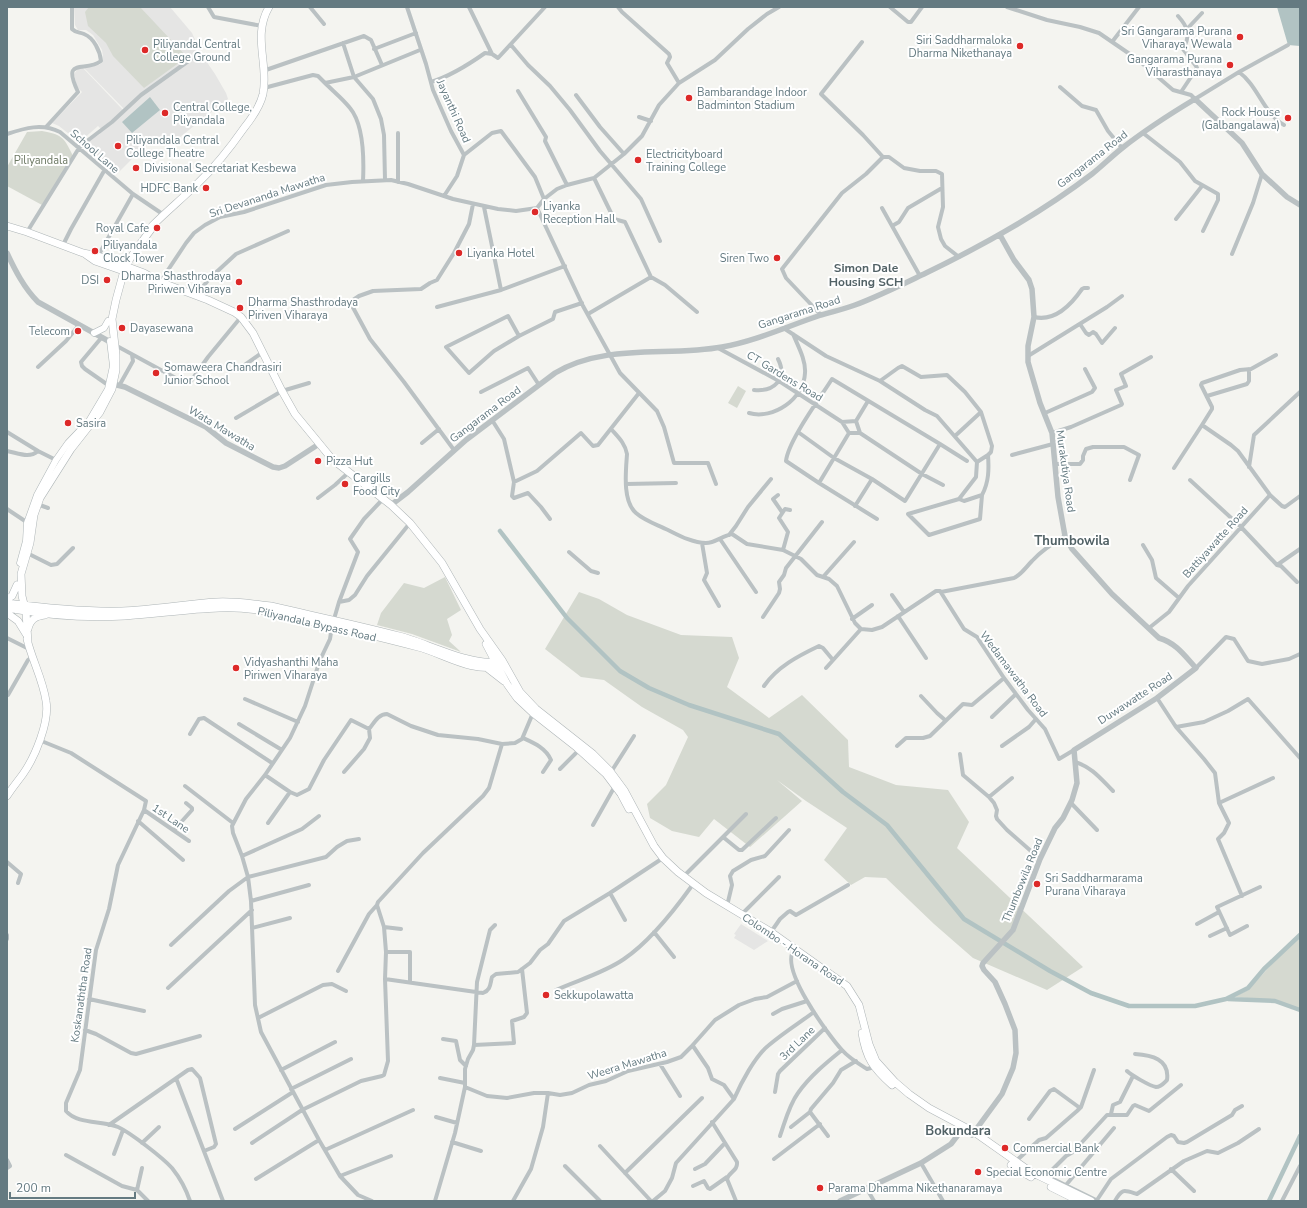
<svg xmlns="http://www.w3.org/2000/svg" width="1307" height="1208" font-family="'Nunito Sans',sans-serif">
<rect width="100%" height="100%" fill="#f4f4f0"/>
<path fill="#e5e5e4" d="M74 7H170L192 33 202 55 215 74 226 93 228 99 170 145 151 140 116 175 84 147 86 143 100 134 99 133 126 111 84 68 99 65 103 62V56L102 50 93 35 86 30H78L75 25Z
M83 68 123 110 101 129 98 126 81 141 74 135 69 134 59 126 52 123 82 92 77 87 74 74 78 69Z
M741 924 768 941 754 950 734 938 736 935 734 934Z"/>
<path fill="#d5d9d0" d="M89 7H140L187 57 144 88 113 56 106 43 88 26 85 12Z
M42 131C64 135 64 138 74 158L42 205 7 186V167L27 132Z
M738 386 746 391 737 408 728 403Z
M445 577 461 610 447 619 452 635 449 641 461 652 412 634 377 625 381 613 404 583 424 588Z
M579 592 599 599 627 615 681 635 732 637 739 658 727 687 769 718 802 695 848 740 849 767 896 785 948 790 969 822 957 848 1083 967 1047 990 973 958 934 924 886 878 865 877 851 885 824 860 847 828 806 801 777 780 802 801 750 847 714 819 699 837 672 831 650 818 647 804 666 785 688 737 683 730 642 707 604 680 581 677 545 649Z
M1300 937V1009L1276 1000 1233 997 1248 990 1273 963Z"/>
<path fill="#b1c3c3" d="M1277 7H1300V46L1288 45Z
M150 97 160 110 132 133 122 122Z"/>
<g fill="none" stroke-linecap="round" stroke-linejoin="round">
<path stroke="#b1c3c3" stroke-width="4.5" d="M500 531 567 618 620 671 649 688 689 705 779 734 843 792 887 825 964 919 1050 971 1091 993 1129 1006H1195L1226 999 1248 988 1264 969 1300 935
M1228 999 1275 1001 1300 1010
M1269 1201 1300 1136"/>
<defs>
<path id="secondary" d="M94 333 104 328 108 321
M20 563 26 541 27 523 37 495 56 460 68 443 89 421 108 389 113 366 110 341"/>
<path id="primary" d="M7 226 27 232 83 253 98 256 144 273 160 282 208 300 234 312 241 317 253 333 282 391 295 414 332 459 391 505 410 523 442 563 480 629 502 660 520 692 536 709 593 754 610 771 624 790 654 846 663 858 678 872 706 893 771 932 847 986 859 1005 869 1044 876 1061 895 1082 909 1094 929 1108 974 1132 1031 1172 1091 1201
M152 226C167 211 184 197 199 182 216 166 230 148 244 128 252 118 260 107 263 94 269 64 252 36 269 7
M85 254 95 261 138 276
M7 599 12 596 17 585
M7 603C45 608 84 612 122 611 154 610 185 604 217 602 235 601 253 604 271 606 314 616 357 625 399 636 424 642 475 668 498 661
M7 608C45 615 86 618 125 616 156 614 188 609 219 608 236 607 253 609 270 612 320 623 369 634 418 647 445 654 471 673 500 666
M7 613 18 621 26 634
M28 629C30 620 35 616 45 615
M28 643 26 612 22 596 21 574 30 543 34 515 40 498 71 449 100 412 112 389 116 370V355L112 319 116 300 125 267 135 251 155 224
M486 644 507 684 517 698 533 713 575 746 606 774 621 794 629 809
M486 667 504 681
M7 796C12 788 18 781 23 774 35 757 50 721 46 701 43 680 32 660 27 639
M862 1033C866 1058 873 1068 892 1085
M1011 1165 1031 1177
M1051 1187 1079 1201"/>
</defs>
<use href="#secondary" stroke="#adb5b7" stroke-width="7"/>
<use href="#primary" stroke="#aeb5b7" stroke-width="8"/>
<path stroke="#bac1c3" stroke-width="4" d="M208 7 214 17 262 26
M310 7 324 24
M407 7 426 64 433 90 451 131 464 155 457 176 444 196
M469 7 492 54 498 58 545 7
M618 7 622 12 669 54 670 57 667 63 679 83
M890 7 908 22H911L922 7
M1007 7 1047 20 1080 27 1099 33 1137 59 1173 90 1191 95 1195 99 1239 72 1288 45
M1178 16C1188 27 1191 35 1183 49L1196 66 1197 68 1181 92
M1187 29 1202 13
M862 42 821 94 863 135 883 157H889L904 168 920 171H936L942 174 943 207 938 227 941 239 945 246 959 257
M1112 42 1139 7
M343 43 354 77 373 99 381 119 384 135 385 180
M511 45 528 65 550 86 570 110 600 151 641 199 660 241
M374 49 416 33
M263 71 364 36 371 40 382 65
M1239 72C1243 75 1247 79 1250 83 1261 97 1268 116 1284 125
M431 82C451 76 468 65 485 53L492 54
M325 83C333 91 343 99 350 108 364 125 364 160 363 181
M1060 87 1082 106 1096 110 1108 131 1122 148
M264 88 313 75 318 76 325 83 354 77 420 50
M518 91 546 137 545 141 567 185
M576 95 600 127 624 154
M639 117 651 121
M46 127 78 92C61 56 85 73 101 61 100 51 94 38 84 34 79 32 76 33 72 29V7
M398 133V182
M1143 133 1180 162 1195 181 1218 194V200L1203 231
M7 134C25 128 42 123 60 132L133 194 164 215
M464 155 492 133 501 131 535 177 544 199
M594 178 614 219 625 222 651 277
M484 207 501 290
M537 208 583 306 620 373 657 411 664 427 674 463H708L716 484
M882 208 920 276
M1176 219 1202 186
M892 226 899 222 908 208 942 188
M27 232 79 148 87 141 112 122 141 95 194 57
M63 245 71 229 104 171
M1232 254 1253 203 1262 174
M98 256 133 194
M160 282 186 243 194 233 205 225 220 217 244 212 326 185 352 182 391 180 408 184 453 199 498 209 516 211 537 208 544 199 557 189 567 185 594 178 624 154 642 136 659 105 679 83 715 60 748 29 767 14 779 7
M196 295 210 278 236 254 288 231
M437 307 501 290 565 266
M588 314 651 277 665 285 697 312
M821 315 786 278 782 269 842 193 866 174 883 157
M1034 317C1055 322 1071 305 1082 289L1084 288H1088
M1080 324 1086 333 1089 335 1093 332 1096 334 1102 343 1115 328
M785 329 826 356 880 381 925 410 937 416 977 462 976 477 959 499 964 501 982 495C989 482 989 469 988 455L977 462
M519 336 508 316 446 347 469 373 494 351 519 336 553 319 555 312 582 303
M102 337 81 362 82 366 85 369 108 385
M115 345 183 382 187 383 191 381 208 357 241 317
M718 348 779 381 842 422 849 433H860L856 421 842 422
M1028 356 1107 307 1122 296
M38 367 66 341 79 325
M239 369 263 352
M880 381 898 368 902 366 921 377 947 375 965 392 981 412
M119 386 133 361 132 355
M754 390C774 392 788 379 778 359
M481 392 528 368 539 385
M1207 396 1247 384 1249 381V369
M749 413C773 420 804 399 805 373 806 360 798 346 793 334
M1045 413 1092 392 1095 388 1085 369
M236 418 282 391 309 383
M492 420 504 439 514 482 512 496 514 498 528 493 541 507 550 519
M856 421 868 401
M1202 425 1212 409V407L1201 385 1202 383 1240 370 1251 369 1276 355
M611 429C618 437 625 443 627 454 626 470 622 501 636 513 645 521 658 525 668 530 680 536 693 543 706 543 715 543 722 536 732 534L747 544 783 550 801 559 817 575 829 579 837 586 855 623 861 629 872 630 882 627 936 591H940L964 629 977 637 1004 678 1028 710 1045 729 1059 759 1074 750
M7 432 38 451
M798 432 834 458 872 479 905 501 940 444 832 379C820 398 788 441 786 461L819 483 849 433
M860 433 922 474 943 485
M1052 433 1071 427 1121 405 1122 404 1116 390 1126 386 1121 374 1151 357
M955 436 981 412 992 446 991 452 988 455
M422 443 439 429
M940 444 967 461
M454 450 404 382 370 339 350 302 359 296 373 291 421 289 430 283 437 280 454 253 469 224 473 204
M7 451C18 453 29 459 38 451L58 461
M1012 455 1053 444
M1055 464H1080L1083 460V456L1086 449 1093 447H1124L1139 455 1130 480
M1249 467 1254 435 1300 392
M1174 468 1202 425 1231 445 1238 451 1270 495
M1190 480 1241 527 1277 565 1281 566 1297 582
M514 482 537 471 581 433 593 446 598 445 639 393
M819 483 877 519
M626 484 676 483
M778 495 773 499 782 512
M318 498 335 485 348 473
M959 499 908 514 929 535 980 519 982 495
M37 504 48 508
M855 506 872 479
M7 509 28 523
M729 535 736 526 748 507 771 479
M720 539 756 592
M702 543 707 573 704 580 719 606
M1143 545 1152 560 1156 578 1179 598
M783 550 788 532 779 518 785 509 790 510
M569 552 591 571 598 573
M27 553 51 565 57 564 73 548
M1277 565 1300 549
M823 577 854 542
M941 592 1014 578C1022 574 1026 567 1032 561 1042 550 1053 543 1065 536
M892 595 904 612
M339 602 358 552 350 539 364 519 383 499
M898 616 926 658
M763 617 779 593 780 589 779 582 784 575 786 568 822 522
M852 619 872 605
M1149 628 1169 612 1188 586 1270 495 1282 506 1285 507 1300 496
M7 638 29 649
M826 668 861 629
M1196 668 1226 637 1234 639 1248 661 1262 664 1289 659 1300 654
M764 686C777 667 798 656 819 646L823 648 833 660
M8 695 28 660 32 657
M921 696 937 713 945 720
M1157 698 1176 727 1204 759 1215 773 1219 803 1229 823 1224 833 1218 839 1242 896
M245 699 298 722
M992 717 1016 694
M239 724 282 750
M1176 727 1204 722 1228 711 1248 699 1300 758
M190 734 199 719 204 718 272 763
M523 738C534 743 546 748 551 760L543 772
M39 740 71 753 146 801 144 810 118 865 109 909 96 950 80 1070 66 1103V1111C78 1125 102 1120 118 1127 131 1133 163 1158 172 1168 180 1178 186 1189 190 1201
M897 746 906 738H923L930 736 963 704 972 705 1004 678
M1002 746 1029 727 1036 719
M960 754 963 775 989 797 994 803 997 810 996 816 997 819 1007 830 1040 859
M1075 762C1092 767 1101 779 1113 791
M560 769 579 750
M344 772 364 749 370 738 369 729
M611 772 634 736
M265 775 290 792 297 795 309 789 324 760 351 720 369 729C374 723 378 714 387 714L411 726 438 735 478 739 502 744
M185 786 233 823
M989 797 1012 778
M1071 803 1097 830
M1219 803 1273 778
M144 810 189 841
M138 821 183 860
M268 823 290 792
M593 825 615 786
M174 830 192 810V808L186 803
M723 837 739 850H742L776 818
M242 856 302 829 319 816
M7 862 21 874 18 883
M684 876 746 814
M610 893 625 920
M251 901 309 885
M727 906 732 885 730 876 733 871 751 860 765 856 789 830
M742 914 779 877
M1197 924 1219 912
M1247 926 1230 935 1217 907 1260 887
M384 927 401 929
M252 928 290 918
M654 932 674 957
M771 932 780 919 788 912 790 911 796 915 848 885
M7 935V939
M1210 936 1227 928
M171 945 229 891 248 877 326 857 337 847 347 841 359 839
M795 949C777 966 829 1036 842 1050 849 1058 859 1064 867 1069L875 1067
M386 952H410V982
M338 971 369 914 377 905
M385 979 483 993C491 990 490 984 492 977L496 974 518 972 530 963 540 950 548 944 564 921 610 893 663 858
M168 988 252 910
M556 990C578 980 604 973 624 959 649 942 673 912 691 887
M89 999 144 1011
M773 1014 782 1009 807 1001
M258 1018 323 985 332 984 346 991
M85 1030 96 1034 131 1053 136 1054 200 1036
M443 1039 456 1041 460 1060 466 1066
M474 1045 514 1043 512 1021 524 1017 527 1013 522 969
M693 1046 708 1068 712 1079 724 1085 734 1099
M660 1064 680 1096
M281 1070 335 1042
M1127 1071C1131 1075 1150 1086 1156 1087 1161 1087 1164 1083 1167 1080 1170 1059 1151 1055 1135 1054
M176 1078 223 1201
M440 1078 465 1083
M465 1087 487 1096 507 1098 534 1093H548L560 1095 572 1093 589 1085 606 1081 628 1071 667 1062 681 1057 691 1047 715 1020 739 1005 755 999 767 997 797 981
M291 1089 351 1059
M775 1092 778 1074 780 1071 825 1028
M1111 1114 1113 1105 1120 1102 1133 1076
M436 1117 457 1123
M1029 1119 1050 1091 1054 1089 1080 1108
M712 1122 737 1162C738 1171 729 1172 727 1179L736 1201
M109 1125 188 1070 192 1069 200 1078 216 1144 214 1147 204 1151
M791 1127 810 1112
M235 1129 293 1092
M780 1136C785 1122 789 1105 798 1093 810 1076 826 1063 842 1050
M828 1136 810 1112 811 1109 833 1083 841 1070 856 1061
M452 1142 481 1151
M142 1143 159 1127
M252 1143 302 1110 361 1081 382 1076 384 1075 388 1061 385 979 386 952 384 927 377 905 378 902 423 853 483 796 489 788 502 744 515 743 522 739 533 713
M600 1146 651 1201
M325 1150 413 1110
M114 1154 123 1130
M66 1155 122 1186 137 1190 148 1201
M774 1159 820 1124
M7 1160 10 1166 7 1168
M1015 1162 1039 1140 1046 1138 1077 1111 1081 1107 1094 1070
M921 1163 943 1201
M565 1166 600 1201
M695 1169 705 1164 725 1143
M1171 1169 1194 1191
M625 1173 702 1098
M1045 1175 1098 1201
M1047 1175 1066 1156 1073 1152 1107 1115H1127L1133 1106 1135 1105 1149 1111 1181 1085
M340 1176 391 1156
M256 1179 319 1140
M1066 1185 1114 1128
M693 1186 704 1181 708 1188 710 1189 727 1177
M867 1189 874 1201
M137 1190 142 1168
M1097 1200 1111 1179 1167 1137 1171 1135 1174 1136 1178 1142 1184 1143 1187 1142 1232 1115 1235 1110 1242 1106
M372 1201 358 1195 340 1176 319 1140 261 1032 255 1005 251 901 248 877 242 856 233 833 232 826 246 799 265 775 290 738 305 706 320 660 330 639 332 626 339 602 349 600 355 595 367 576 410 523
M435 1201 455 1133 465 1087V1069L468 1059 473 1050 474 1045 477 982 490 930 495 925
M513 1201 531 1169 543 1127 548 1093
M653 1201 665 1191 672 1178 676 1163 734 1099C741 1083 755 1056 769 1045 783 1033 799 1023 814 1012
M1115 1201C1122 1188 1124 1190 1137 1194L1184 1161 1207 1151 1218 1153 1238 1143 1259 1129
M1282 1201 1300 1166"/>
<path stroke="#bac1c3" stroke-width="5.5" d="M7 253C15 270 24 288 38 302L112 343
M113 384 125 387 206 427 226 443 273 467 279 468 285 466 319 444
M391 505 408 492 466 440 555 373C605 343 667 357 722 347 756 341 788 326 821 315 832 312 844 309 855 305 879 296 903 284 926 273 984 245 1041 213 1092 174 1102 166 1111 157 1121 149 1145 130 1170 114 1195 99L1242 143 1262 174 1287 197 1300 205
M972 1135 1002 1094 1013 1068 1016 1053 1015 1030 1005 1004 995 982 984 970 982 966 983 963 1013 930 1040 859 1055 828 1063 818 1072 800 1077 783 1074 750 1157 698 1196 668C1184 655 1176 643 1159 638L1112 594 1072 549 1065 536 1058 497 1052 433 1040 403 1028 362V346L1034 317 1032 289 1029 280 1014 260 1000 235
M840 1201 921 1163 951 1144 964 1127"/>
<use href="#secondary" stroke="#fff" stroke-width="6"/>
<use href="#primary" stroke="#fff" stroke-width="7"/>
</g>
<g fill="#dd2928" stroke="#fff" stroke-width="1.5">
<circle cx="1240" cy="37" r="4"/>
<circle cx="1020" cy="46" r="4"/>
<circle cx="145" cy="50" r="4"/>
<circle cx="1230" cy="65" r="4"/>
<circle cx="689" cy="98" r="4"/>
<circle cx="165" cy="113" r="4"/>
<circle cx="1288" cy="118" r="4"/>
<circle cx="118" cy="146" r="4"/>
<circle cx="638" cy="160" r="4"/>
<circle cx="136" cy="168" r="4"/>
<circle cx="206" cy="188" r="4"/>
<circle cx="535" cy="212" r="4"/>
<circle cx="157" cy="228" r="4"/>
<circle cx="95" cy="251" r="4"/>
<circle cx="459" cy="253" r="4"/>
<circle cx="777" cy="258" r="4"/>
<circle cx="107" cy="280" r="4"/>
<circle cx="239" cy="282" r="4"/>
<circle cx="240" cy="308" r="4"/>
<circle cx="122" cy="328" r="4"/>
<circle cx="78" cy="331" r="4"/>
<circle cx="156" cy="373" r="4"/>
<circle cx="68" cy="423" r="4"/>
<circle cx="318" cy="461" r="4"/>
<circle cx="345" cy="484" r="4"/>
<circle cx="236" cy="668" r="4"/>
<circle cx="1037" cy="884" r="4"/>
<circle cx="546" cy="995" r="4"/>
<circle cx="1005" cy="1148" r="4"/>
<circle cx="978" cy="1172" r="4"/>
<circle cx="820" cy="1188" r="4"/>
</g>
<g text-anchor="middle" stroke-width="4" stroke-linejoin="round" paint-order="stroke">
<g font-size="11" fill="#647a81" stroke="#fff" text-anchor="start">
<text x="1232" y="35" text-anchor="end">Sri Gangarama Purana<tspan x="1232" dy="13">Viharaya, Wewala</tspan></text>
<text x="1012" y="44" text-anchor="end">Siri Saddharmaloka<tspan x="1012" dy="13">Dharma Nikethanaya</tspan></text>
<text x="153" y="48">Piliyandal Central<tspan x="153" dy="13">College Ground</tspan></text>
<text x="1222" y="63" text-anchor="end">Gangarama Purana<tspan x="1222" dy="13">Viharasthanaya</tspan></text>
<text x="697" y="96">Bambarandage Indoor<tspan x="697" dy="13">Badminton Stadium</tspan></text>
<text x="173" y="111">Central College,<tspan x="173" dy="13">Pliyandala</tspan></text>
<text x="1280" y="116" text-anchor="end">Rock House<tspan x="1280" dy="13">(Galbangalawa)</tspan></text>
<text x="126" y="144">Piliyandala Central<tspan x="126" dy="13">College Theatre</tspan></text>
<text x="646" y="158">Electricityboard<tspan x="646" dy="13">Training College</tspan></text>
<text x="144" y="172">Divisional Secretariat Kesbewa</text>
<text x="198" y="192" text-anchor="end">HDFC Bank</text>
<text x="543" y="210">Liyanka<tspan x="543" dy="13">Reception Hall</tspan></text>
<text x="149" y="232" text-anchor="end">Royal Cafe</text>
<text x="103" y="249">Piliyandala<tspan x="103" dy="13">Clock Tower</tspan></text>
<text x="467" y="257">Liyanka Hotel</text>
<text x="769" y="262" text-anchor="end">Siren Two</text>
<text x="231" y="280" text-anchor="end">Dharma Shasthrodaya<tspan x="231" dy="13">Piriwen Viharaya</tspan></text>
<text x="99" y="284" text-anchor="end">DSI</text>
<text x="248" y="306">Dharma Shasthrodaya<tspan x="248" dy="13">Piriven Viharaya</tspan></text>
<text x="130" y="332">Dayasewana</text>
<text x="70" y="335" text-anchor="end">Telecom</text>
<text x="164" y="371">Somaweera Chandrasiri<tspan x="164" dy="13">Junior School</tspan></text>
<text x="76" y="427">Sasira</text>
<text x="326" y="465">Pizza Hut</text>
<text x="353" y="482">Cargills<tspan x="353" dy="13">Food City</tspan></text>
<text x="244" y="666">Vidyashanthi Maha<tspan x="244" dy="13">Piriwen Viharaya</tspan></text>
<text x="1045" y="882">Sri Saddharmarama<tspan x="1045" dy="13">Purana Viharaya</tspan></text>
<text x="554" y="999">Sekkupolawatta</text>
<text x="1013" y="1152">Commercial Bank</text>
<text x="986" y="1176">Special Economic Centre</text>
<text x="828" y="1192">Parama Dhamma Nikethanaramaya</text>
</g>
<g font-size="11" fill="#647a81" stroke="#fff">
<text transform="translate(454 111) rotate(66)" y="4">Jayanthi Road</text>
<text transform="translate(95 151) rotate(41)" y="4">School Lane</text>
<text transform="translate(1092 159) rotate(-38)" y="4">Gangarama Road</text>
<text transform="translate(267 195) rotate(-18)" y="4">Sri Devananda Mawatha</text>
<text transform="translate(799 312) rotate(-18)" y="4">Gangarama Road</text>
<text transform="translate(785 376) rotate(31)" y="4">CT Gardens Road</text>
<text transform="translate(485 414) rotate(-37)" y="4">Gangarama Road</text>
<text transform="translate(222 428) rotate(31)" y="4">Wata Mawatha</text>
<text transform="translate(1066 471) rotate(82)" y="4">Murakutiya Road</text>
<text transform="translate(1215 542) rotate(-48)" y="4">Battiyawatte Road</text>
<text transform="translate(317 624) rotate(13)" y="4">Piliyandala Bypass Road</text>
<text transform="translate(1014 674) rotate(53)" y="4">Wedamawatha Road</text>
<text transform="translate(1135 698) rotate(-33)" y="4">Duwawatte Road</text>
<text transform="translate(171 818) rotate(34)" y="4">1st Lane</text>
<text transform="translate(1022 880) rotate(-68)" y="4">Thumbowila Road</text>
<text transform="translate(793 949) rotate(34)" y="4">Colombo - Horana Road</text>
<text transform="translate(81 995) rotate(-82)" y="4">Koskanaththa Road</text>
<text transform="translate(797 1043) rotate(-44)" y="4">3rd Lane</text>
<text transform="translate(627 1064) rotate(-17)" y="4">Weera Mawatha</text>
</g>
<g font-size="11" fill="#6c7863" stroke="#fff">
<text x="41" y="164">Piliyandala</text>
</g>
<g font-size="12" font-weight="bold" fill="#526266" stroke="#fff">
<text x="866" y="272">Simon Dale<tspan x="866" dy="14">Housing SCH</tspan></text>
</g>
<g font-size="13" font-weight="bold" fill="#526266" stroke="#fff">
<text x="1072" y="545">Thumbowila</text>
<text x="958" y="1135">Bokundara</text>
</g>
</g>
<rect width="1307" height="1208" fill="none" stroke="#647a81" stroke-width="16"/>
<path d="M10 1192v6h125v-6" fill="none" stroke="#647a81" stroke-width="2"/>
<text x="16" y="1192" font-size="12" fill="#647a81" stroke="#ffffff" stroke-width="3" paint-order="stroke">200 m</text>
</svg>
